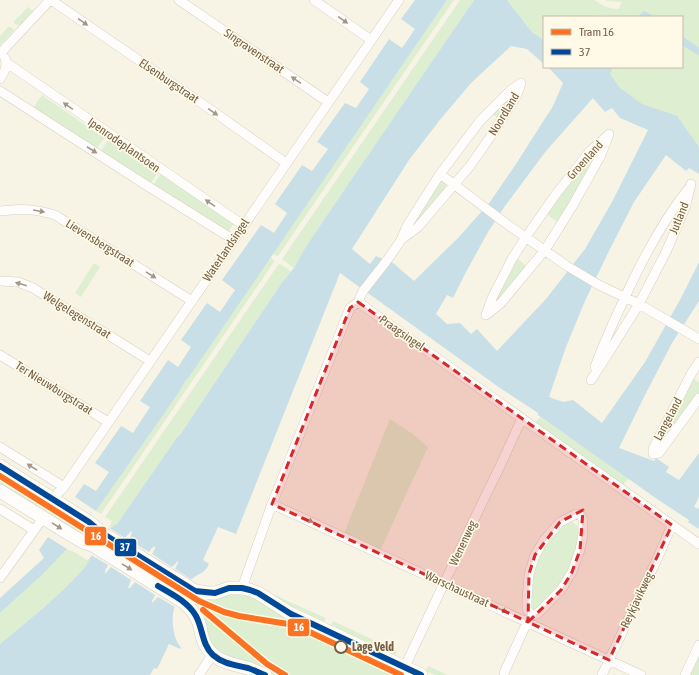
<svg xmlns="http://www.w3.org/2000/svg" width="699" height="675" font-family="'Asap Condensed',sans-serif">
<rect width="100%" height="100%" fill="#f7f4e6"/>
<path fill="#ddefd0" d="M447 0H454L278 256H276L273 254Z
M460 0H474L305 248 294 268 283 260 282 259Z
M507 0H594C602 5 609 9 618 9L622 2 607 1 605 0H699V155L581 67H682V17H613L598 15V17H544V40L532 32Z
M28 7 33 11 20 25H17L14 23V21Z
M8 27H11L14 30 0 45V36Z
M42 95 101 136 103 135 106 136 97 148 33 108Z
M510 95 512 96 499 118 492 114Z
M108 140 136 160 157 174 151 183 130 169 129 170 100 152Z
M600 148 601 149 559 222H557L548 215V213L570 183Z
M161 173 234 223 228 232 154 184Z
M441 182 444 183 446 186 447 190 412 228 410 227 437 184Z
M270 257 274 260V262L101 514 96 511 180 391 182 385Z
M518 259 527 267 506 292 497 300 495 299Z
M94 263 100 267 81 297 75 293Z
M280 264 291 271 283 281 180 435 178 436 117 524 112 527 109 528 112 521 105 517 278 265Z
M694 379 699 383V393L657 450 682 399Z
M540 417 629 478 623 485 535 423Z
M390 419 414 435 428 447 379 553 343 536Z
M0 469 85 522 77 536 0 488Z
M567 522H573L579 527 576 554 559 588 533 612 530 608C530 598 530 582 532 573 538 554 550 532 567 522Z
M67 549 76 553 87 560 90 558C87 566 80 573 73 580 51 603 25 623 0 644V613L41 576Z
M242 591 317 632 315 636 320 639 323 634 397 669 394 674 395 675H271L213 651 198 615 204 607 209 596Z
M272 594 326 618 324 622 293 607 289 609 271 596Z
M333 621 397 651 394 657 330 626Z
M699 645V675H685Z
M428 666 448 675H435L426 671Z"/>
<path fill="#c8dfe7" fill-rule="evenodd" d="M415 0H447L189 377C185 381 182 385 180 391L96 511 75 497 84 484 96 491 109 472 95 463 121 426 133 433 150 407 140 401 168 360 178 367 191 347 181 340 207 303 220 312 235 290 222 280 261 225 274 233 287 213 275 204 302 165 312 171 328 149 317 142 345 103 356 108 369 89 360 82 389 39 402 48 415 29 401 19Z
M474 0H507L532 32 544 40V64L527 49 511 46 471 83 439 121 409 160 352 249 370 264 376 256 393 263 414 281 458 238 490 202 516 164 553 106 563 83 548 67H613L610 74 620 88 642 104 677 116 699 147V174L689 168 686 171 666 155 634 202 609 251 585 301 566 347 549 397 563 402 573 400 602 423 645 362 681 298 699 262V301L672 343 645 395 619 448 654 461 656 458 669 467 666 472 679 480 699 453V497L694 507 699 509V529L688 522 689 520 657 499 538 415V413L500 388 340 273 236 534 218 527 203 560 209 564C204 575 199 572 191 580 188 583 175 604 174 609 171 619 173 640 181 647L180 649 169 644 157 669 154 668 150 675H0V644C25 623 51 603 73 580 80 573 87 566 90 558L110 528 117 524 178 436 180 435 283 281 294 268 305 248 347 186ZM593 98 605 112 612 108 620 118 648 130 612 202 585 249 546 299 497 351 477 329 471 334 460 323 447 324 436 314 447 295 453 298 466 272 488 232 505 206 546 151Z
M644 11 655 17H637Z
M682 36 699 48V56L682 45Z
M48 537 67 549 41 576 0 613V598L44 558 39 550Z"/>
<path fill="#f7f4e6" d="M108 527 125 538 131 531 132 532 131 535 129 540 149 552 152 548 155 546V549L152 554 172 567 178 561V563L175 569 192 580 175 607 158 597 152 603V601L155 595 135 582 130 588H128L131 580 111 567 106 573 105 574V571L108 565 91 555 92 552Z"/>
<g fill="none" stroke-linecap="round" stroke-linejoin="round">
<defs>
<path id="street" d="M51 0 207 107 286 163
M179 0 328 102
M314 0 371 40
M0 54 7 46 50 0
M7 63 243 225
M0 79C4 72 8 66 5 58
M0 91 149 187 234 240
M440 174 508 225 567 266 599 285 639 304 699 339
M0 211C21 208 35 209 55 215L192 301
M402 239 418 227 470 166 493 133 517 95 521 83
M0 281 18 282 33 288 150 361
M358 302 363 291 388 259 401 240 407 226 440 174 480 121 511 90 521 83
M486 315 501 303 545 250 573 205 600 157 609 134
M486 315 492 298 512 259 526 237 556 194 590 151 607 136
M0 355 108 422
M699 362 691 374 653 449V454L659 453 699 398
M595 367C607 334 622 303 637 272 652 242 668 214 689 188
M591 380 606 357 639 304 666 252 685 208 691 184
M0 447 64 487
M54 500 58 493 64 487C175 324 287 162 399 0
M272 504 641 675
M0 509 34 530
M576 514H580L583 519V534L580 550 572 572 561 590 537 614 531 615 527 609V599L529 574 535 555 545 539 560 522Z
M0 578 43 518
M242 588 272 504 350 308 358 302 699 544
M504 673 529 618
M199 675 212 655
M401 675 471 526 502 462 522 418
M602 675 658 557 672 525
M685 675 699 645"/>
<path id="secondary" d="M0 466 89 522 102 533 195 591 208 593H215L229 588H242L250 590 258 593 291 614 421 675
M0 491 71 535 83 542 94 546 185 603C191 609 196 615 199 623 201 629 201 636 204 642 212 661 229 663 247 668 253 670 259 673 265 675"/>
</defs>
<use href="#street" stroke="#d6d0c2" stroke-width="10"/>
<use href="#secondary" stroke="#d7d1c3" stroke-width="14"/>
<use href="#street" stroke="#fefdfb" stroke-width="9"/>
<use href="#secondary" stroke="#fefdfb" stroke-width="13"/>
<defs>
<path id="bus-1" d="M0 466 89 522 102 533 195 591 215 593 229 588H242L250 590 258 593 291 614 421 675
M158 586C172 594 188 602 196 616 203 629 202 645 213 655 223 664 236 665 248 668 254 670 259 673 265 675"/>
</defs>
<use href="#bus-1" stroke="#fffae8" stroke-width="9"/>
<use href="#bus-1" stroke="#004899" stroke-width="6"/>
<defs>
<path id="tram-1" d="M0 476 199 601 224 612 239 616 288 624 303 629 401 675
M203 610 267 664 285 675"/>
</defs>
<use href="#tram-1" stroke="#fffae8" stroke-width="9"/>
<use href="#tram-1" stroke="#fa7222" stroke-width="6"/>
</g>
<defs><path id="oneway-solid" d="M-6-.8H1V-3.2L6.5 0L1 3.2V.8H-6Z"/></defs>
<g fill="#a59785">
<use href="#oneway-solid" transform="translate(343 20) rotate(35)"/>
<use href="#oneway-solid" transform="translate(83 22) rotate(35)"/>
<use href="#oneway-solid" transform="translate(296 80) rotate(-145)"/>
<use href="#oneway-solid" transform="translate(68 106) rotate(-145)"/>
<use href="#oneway-solid" transform="translate(213 112) rotate(35)"/>
<use href="#oneway-solid" transform="translate(92 150) rotate(33)"/>
<use href="#oneway-solid" transform="translate(210 203) rotate(-146)"/>
<use href="#oneway-solid" transform="translate(39 211) rotate(10)"/>
<use href="#oneway-solid" transform="translate(151 275) rotate(32)"/>
<use href="#oneway-solid" transform="translate(21 284) rotate(-164)"/>
<use href="#oneway-solid" transform="translate(32 467) rotate(-148)"/>
<use href="#oneway-solid" transform="translate(308 520) rotate(25)"/>
<use href="#oneway-solid" transform="translate(57 526) rotate(32)"/>
<use href="#oneway-solid" transform="translate(127 567) rotate(32)"/>
<use href="#oneway-solid" transform="translate(502 610) rotate(25)"/>
</g>
<path fill="#d62828" fill-opacity="0.2" stroke="#d62828" stroke-width="3" stroke-dasharray="8 5" stroke-linejoin="round" d="M358 302 672 525 609 660 528 622 561 590 572 572 580 550 583 510 560 522 535 555 529 574 528 622 272 504 350 308Z"/>
<circle fill="#fffae8" stroke="#756046" stroke-width="2" cx="341" cy="647" r="6"/>
<g text-anchor="middle" stroke-width="3.5" stroke-linejoin="round" paint-order="stroke">
<g font-size="12" fill="#756046" stroke="#fffae8">
<text transform="translate(254 51) rotate(34)" y="4">Singravenstraat</text>
<text transform="translate(169 81) rotate(34)" y="4">Elsenburgstraat</text>
<text transform="translate(504 114) rotate(-59)" y="4">Noordland</text>
<text transform="translate(124 145) rotate(35)" y="4">Ipenrodeplantsoen</text>
<text transform="translate(585 160) rotate(-48)" y="4">Groenland</text>
<text transform="translate(679 218) rotate(-68)" y="4">Jutland</text>
<text transform="translate(100 243) rotate(32)" y="4">Lievensbergstraat</text>
<text transform="translate(226 250) rotate(-56)" y="4">Waterlandsingel</text>
<text transform="translate(77 315) rotate(32)" y="4">Welgelegenstraat</text>
<text transform="translate(402 333) rotate(35)" y="4">Praagsingel</text>
<text transform="translate(54 388) rotate(32)" y="4">Ter Nieuwburgstraat</text>
<text transform="translate(668 419) rotate(-62)" y="4">Langeland</text>
<text transform="translate(463 543) rotate(-65)" y="4">Wenenweg</text>
<text transform="translate(457 589) rotate(25)" y="4">Warschaustraat</text>
<text transform="translate(637 600) rotate(-65)" y="4">Reykjavikweg</text>
</g>
<g font-size="12" font-weight="bold" fill="#756046" stroke="#fffae8" text-anchor="start">
<text x="352" y="651">Lage Veld</text>
</g>
</g>
<g stroke="#fffae8" stroke-width="1.5">
<rect x="84" y="526" width="23" height="20" rx="4" fill="#fa7222"/>
<rect x="114" y="538" width="23" height="19" rx="4" fill="#004899"/>
<rect x="287" y="618" width="23" height="19" rx="4" fill="#fa7222"/>
</g>
<g font-size="11" text-anchor="middle" font-weight="bold" fill="#fff">
<text x="96" y="540">16</text>
<text x="125" y="551">37</text>
<text x="299" y="631">16</text>
</g>
<rect x="543" y="16" width="140" height="52" fill="#fffae8" stroke="#c8bca7"/>
<rect x="551" y="29" width="20" height="6" fill="#fa7222" stroke="#c8bca7"/>
<text x="579" y="36" font-size="12" fill="#756046">Tram 16</text>
<rect x="551" y="49" width="20" height="6" fill="#004899" stroke="#c8bca7"/>
<text x="579" y="56" font-size="12" fill="#756046">37</text>
</svg>
